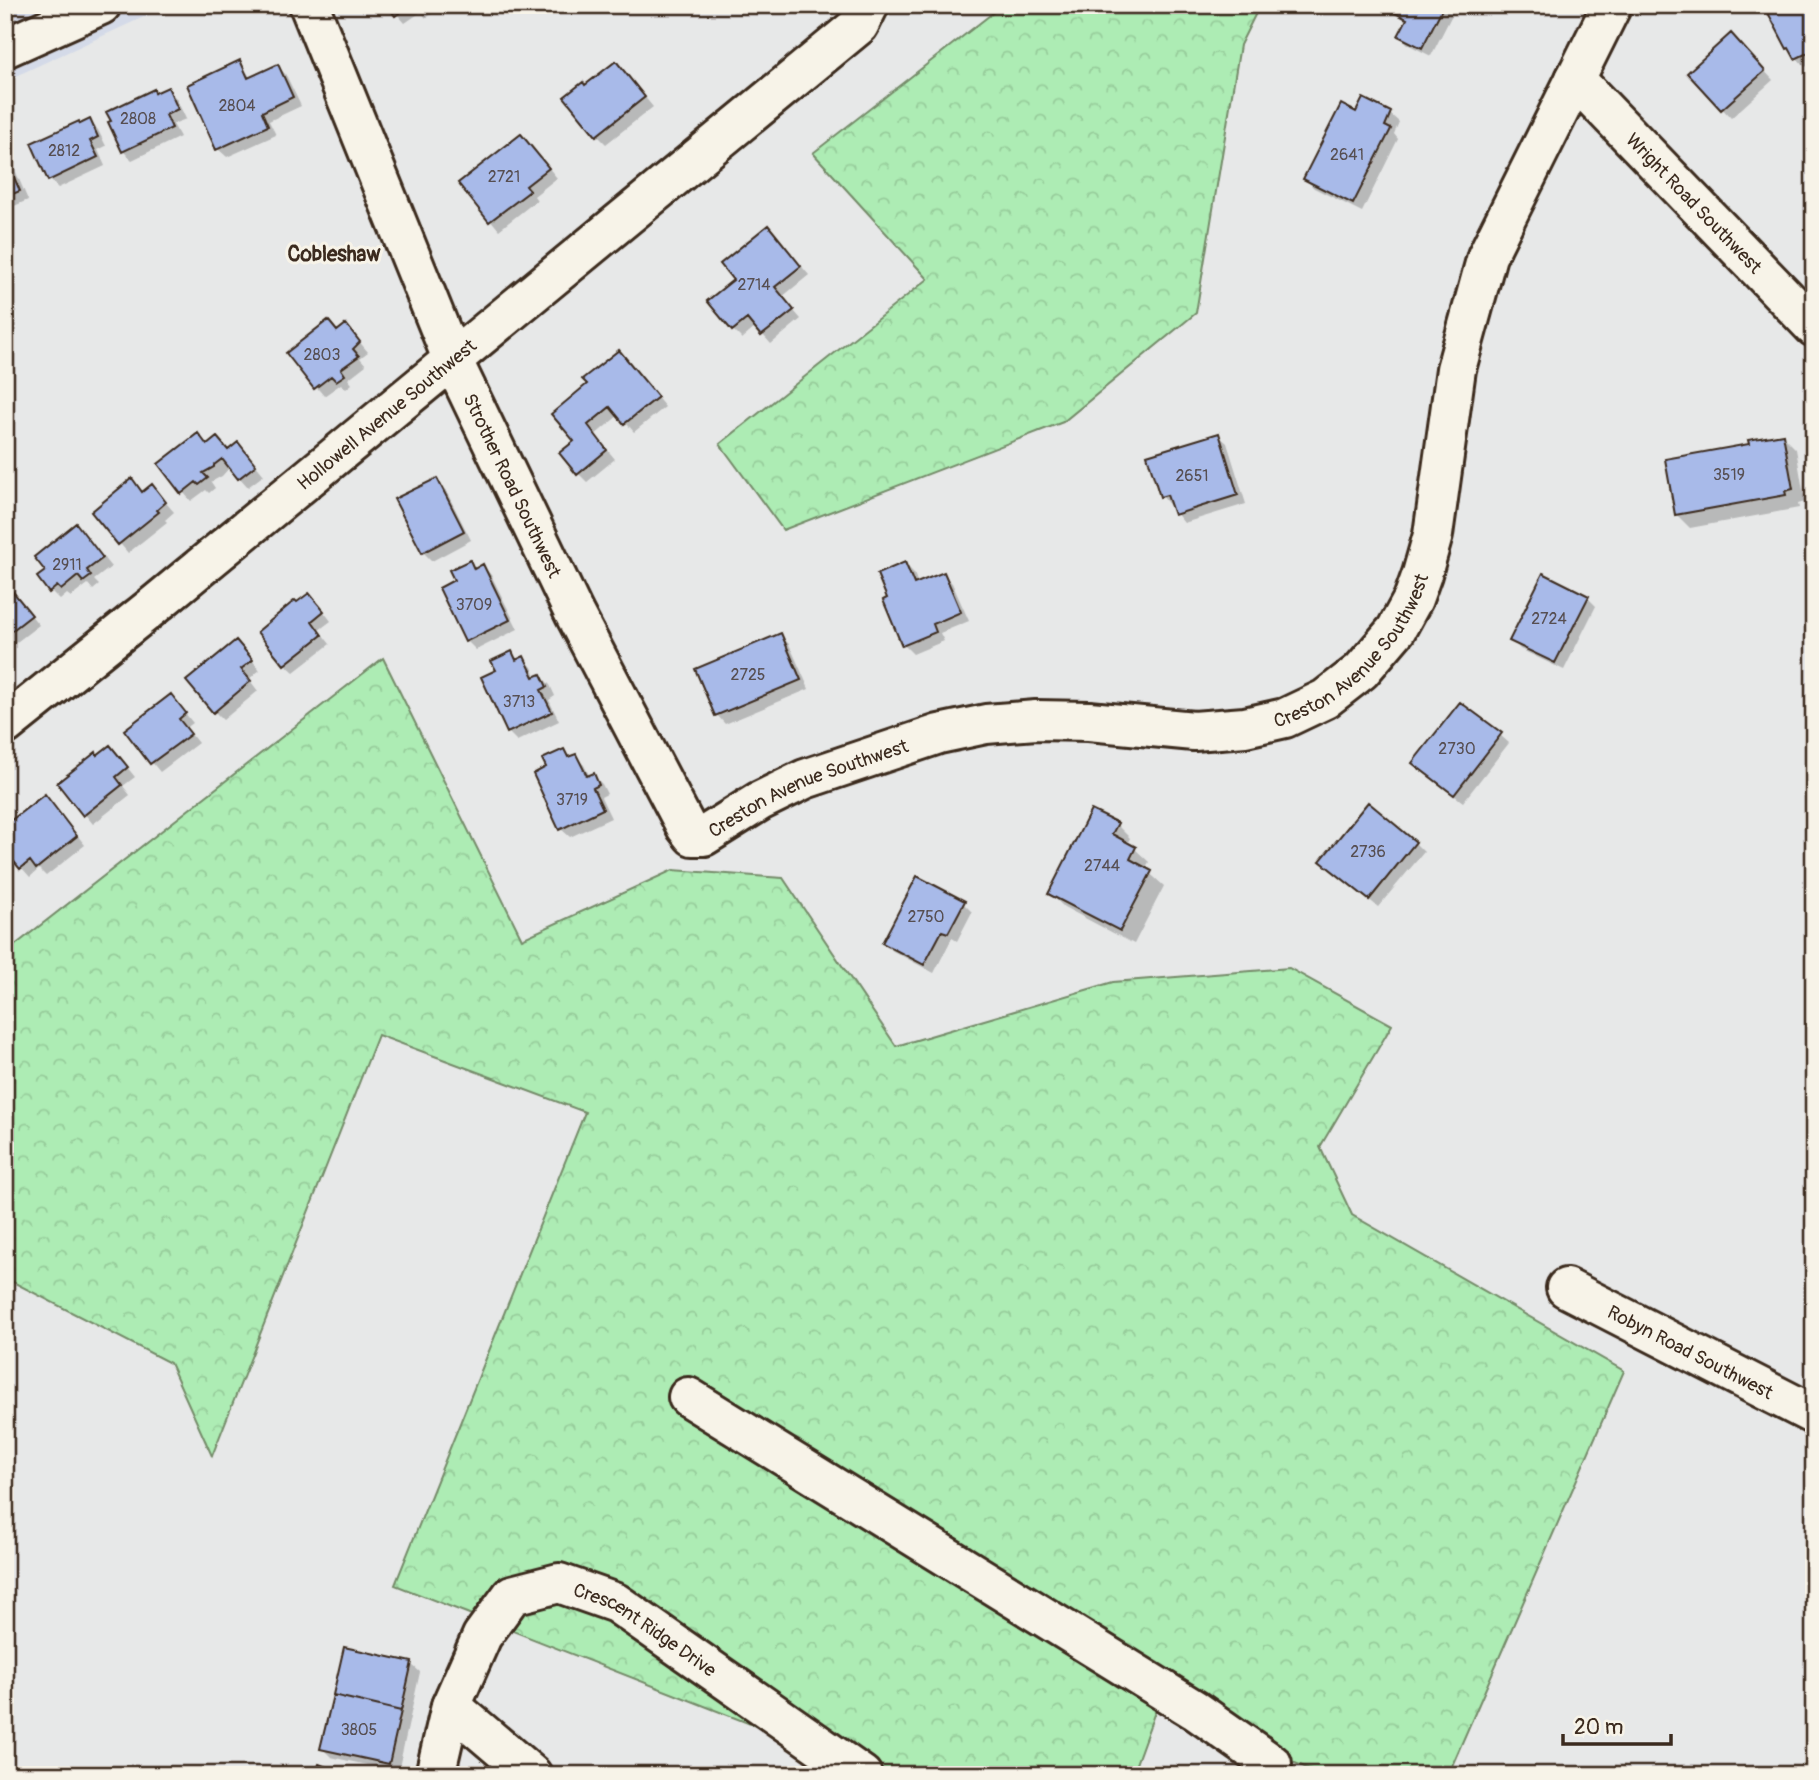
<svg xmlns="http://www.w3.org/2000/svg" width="1819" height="1780" font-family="Pangolin,sans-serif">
<defs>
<pattern id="forest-crowns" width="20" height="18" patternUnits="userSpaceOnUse" patternTransform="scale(1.75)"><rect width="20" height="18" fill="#adecb4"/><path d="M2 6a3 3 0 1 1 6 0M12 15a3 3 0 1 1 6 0" fill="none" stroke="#96cb9a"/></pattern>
</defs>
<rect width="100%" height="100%" fill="#e7e8e8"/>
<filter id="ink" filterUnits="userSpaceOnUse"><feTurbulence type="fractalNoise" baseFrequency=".0143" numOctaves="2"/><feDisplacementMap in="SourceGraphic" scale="14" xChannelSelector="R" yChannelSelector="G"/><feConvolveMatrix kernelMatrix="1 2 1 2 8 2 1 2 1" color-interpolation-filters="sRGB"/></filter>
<g filter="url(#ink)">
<path fill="#d4dae8" d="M5 5H160L161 9 5 81Z"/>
<path fill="url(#forest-crowns)" stroke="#748b69" stroke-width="2" d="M1003 5H1260L1240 45 1196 313 1063 422 783 530 720 444 928 279 813 153Z
M383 658 522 939 673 870 783 878 896 1046 1113 982 1289 968 1392 1025 1320 1147 1352 1215 1624 1371 1448 1775H1324L1157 1706 1132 1775H881L395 1585 585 1112 378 1035 212 1456 170 1363 5 1278V953Z"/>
<path fill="#0003" d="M389 5H445L426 18 421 12 405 23Z
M1398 5H1457L1431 56 1409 45 1400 36 1407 22 1395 11Z
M1814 5V63L1805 67 1788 48Z
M1740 44 1773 80 1731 118 1689 73Z
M239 62 251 78 278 66 286 75 301 106 269 121 276 135 227 157 218 149Z
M624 72 653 107 606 144 597 135 585 87Z
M167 89 176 98 186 119 173 124 180 137 132 160 123 151 154 92 156 94Z
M1363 101 1390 114 1399 122 1394 134 1398 139 1362 212 1314 188 1305 179 1357 114Z
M90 121 98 130 106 146 98 150 105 166 58 188 49 179 81 125Z
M530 145 557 178 534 196 537 200 499 230 461 184Z
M5 157 12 163 28 200 5 210Z
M768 227 809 275 782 297 801 319 771 344 756 327 742 339 733 330 736 280Z
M346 326 368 352 360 358 366 365 348 379 352 384 346 389 341 384 324 396 288 353 338 333Z
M627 361 665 407 634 432 619 415 595 435 615 459 587 482 578 473 576 441Z
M1218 435 1227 443 1246 504 1184 523 1162 496Z
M1782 435 1796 449 1805 502 1798 504 1799 508 1690 528 1676 514 1751 446Z
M217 439 229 451 246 453 264 475 248 487 230 467 222 476 211 482 215 488 209 493 206 490 191 501 183 492 208 447Z
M436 480 445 489 471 540 432 561 423 552Z
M132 481 143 493 160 496 174 512 165 520 167 522 128 553 93 512Z
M84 534 111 567 94 580 99 585 93 590 88 584 71 597 67 594 60 600 51 591Z
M469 562 476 569 483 566 491 575 518 629 476 650 467 641 456 581Z
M905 564 914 573 918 584 943 574 952 583 969 621 940 633 944 641 913 654 904 645 889 599Z
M5 584 39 625 5 651Z
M1587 597 1596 606 1564 670 1520 649 1512 640Z
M318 604 331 621 319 630 330 644 294 672 285 664Z
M780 635 789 644 809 689 725 724 717 715Z
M245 651 260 670 249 679 258 691 223 720 214 711Z
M512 653 519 660 523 658 532 667 537 678 541 676 550 685 555 696 549 700 559 721 517 741 508 732 498 671Z
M171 696 193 723 186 728 198 743 160 772 126 731Z
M1500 735 1509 743 1463 802 1423 772Z
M564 751 571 758 575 756 584 765 590 777 593 775 602 784 607 794 601 797 611 818 570 837 561 829 549 768Z
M118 756 135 777 123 786 130 795 93 824 59 783 98 757Z
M53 805 85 845 46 876 39 869 30 877 5 849Z
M1117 825 1130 838 1127 844 1135 849 1149 862 1145 869 1164 886 1134 944 1064 907 1050 894Z
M1415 843 1424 852 1378 907 1332 869Z
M5 880 15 891 5 899Z
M963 903 972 912 957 941 952 938 934 973 893 951 884 943Z
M411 1664 420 1672 398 1772 331 1757 322 1748Z"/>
<path fill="#a8bae9" stroke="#3b2a1e" stroke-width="2" d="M387 5H410L395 16Z
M1396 5H1444L1422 48 1398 36 1407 19 1393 12Z
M1768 5H1814V50L1795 59 1789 48 1787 49 1765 7Z
M1731 33 1765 71 1721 110 1687 73Z
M240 60 248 78 278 64 293 97 262 112 268 126 216 150 187 85Z
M616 61 645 97 596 136 564 97 583 82 585 85Z
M168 87 178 109 166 115 172 128 122 152 108 122 111 121 106 112 154 89 155 93Z
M1363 98 1391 112 1385 126 1391 129 1353 204 1303 179 1341 104 1356 112Z
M90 119 98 137 90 141 98 157 48 181 31 143 79 121 80 124Z
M521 134 549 168 526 186 530 191 489 222 458 183Z
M5 157 20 191 5 197Z
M768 225 801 266 775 287 794 310 761 336 747 319 732 331 707 301 733 280 720 264Z
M328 320 337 331 346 324 360 342 353 349 359 356 341 369 345 375 336 381 331 376 314 389 286 353Z
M619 350 658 397 624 424 610 407 588 425 607 450 577 475 559 453 574 441 551 414 587 384 582 379Z
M198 433 207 445 217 437 228 450 238 442 256 465 238 479 222 459 214 465V467L203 473 208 478 199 485 196 482 181 494 158 464Z
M1219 433 1238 495 1174 515 1167 495 1160 497 1147 455Z
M1783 434 1793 489 1785 491 1786 495 1675 515 1665 459 1749 444 1748 440Z
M132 478 142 492 152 484 166 502 157 510 159 512 118 545 91 512Z
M437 478 464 531 422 553 394 499Z
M76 523 103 558 87 570 91 576 83 582 78 576 61 590 57 586 49 593 37 577 45 571 34 557Z
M470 560 474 569 483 564 510 620 465 642 439 588 454 580 449 570Z
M905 562 914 584 944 572 961 612 933 624 936 632 902 646 883 600 887 598 877 574Z
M1543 573 1589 596 1555 663 1509 641Z
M5 582 32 615 5 636Z
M309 593 324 611 312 621 322 635 284 665 257 632 295 600 297 602Z
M781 633 801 680 715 716 695 669Z
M236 640 253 660 241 669 251 681 213 713 186 681Z
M512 651 516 660 524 656 534 677 541 674 547 687 541 690 552 712 507 733 481 677 496 670 491 661Z
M171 694 186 713 179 719 191 734 150 764 124 730Z
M1460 702 1502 733 1454 795 1412 763Z
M110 745 128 767 116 777 122 785 83 816 57 783 96 752 97 755Z
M564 749 568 757 576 754 587 776 594 773 599 785 593 788 603 809 559 830 533 774 546 767 542 759Z
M45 794 77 836 36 869 30 861 20 869 5 851V825Z
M1368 802 1416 842 1369 900 1320 861Z
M1091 810 1118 823 1112 834 1136 847 1130 859 1152 871 1120 931 1048 894Z
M917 876 965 901 948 933 942 931 924 965 882 943Z
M344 1647 412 1662 401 1711 333 1695Z
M333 1695 401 1711 389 1764 320 1749Z
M319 1764 347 1775H315Z"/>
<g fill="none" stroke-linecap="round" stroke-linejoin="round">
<defs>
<g id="minor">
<path id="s1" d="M309 5 453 361 574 613 686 827 693 836H704L760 801 805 779 939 734 986 724 1036 720 1089 721 1194 731 1245 727 1285 718 1325 699 1361 671 1396 630 1413 599 1422 574 1433 535 1456 369 1487 256 1612 5"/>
<path d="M5 48 101 5"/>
<path id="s2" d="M1575 79 1814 327"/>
<path id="s3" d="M5 725 152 607 859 25 869 5"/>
<path id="s4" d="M1566 1288 1814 1415"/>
<path d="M688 1397 1195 1710 1272 1764 1271 1775"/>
<path d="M451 1706 532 1775"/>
<path id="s5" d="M435 1775 451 1706 482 1636 512 1595 559 1583 616 1603 862 1775"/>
</g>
</defs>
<use href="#minor" stroke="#3b2a1e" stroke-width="44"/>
<use href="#minor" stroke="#f7f3e8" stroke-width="38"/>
</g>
</g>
<g text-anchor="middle" stroke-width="6" stroke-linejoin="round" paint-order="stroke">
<g font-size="16" fill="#564e51">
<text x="237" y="111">2804</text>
<text x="138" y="124">2808</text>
<text x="64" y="156">2812</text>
<text x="1347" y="160">2641</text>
<text x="504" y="182">2721</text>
<text x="754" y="290">2714</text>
<text x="322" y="360">2803</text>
<text x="1729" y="480">3519</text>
<text x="1192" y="481">2651</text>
<text x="67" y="570">2911</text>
<text x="474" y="610">3709</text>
<text x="1549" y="624">2724</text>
<text x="748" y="680">2725</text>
<text x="519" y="707">3713</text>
<text x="1457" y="754">2730</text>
<text x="572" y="805">3719</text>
<text x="1368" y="857">2736</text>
<text x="1102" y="871">2744</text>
<text x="926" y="922">2750</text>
<text x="359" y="1735">3805</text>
</g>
<g font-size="19" fill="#3b2a1e" stroke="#f7f3e8">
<text dy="7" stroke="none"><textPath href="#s2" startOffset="172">Wright Road Southwest</textPath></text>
<text dy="7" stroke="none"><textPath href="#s3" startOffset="492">Hollowell Avenue Southwest</textPath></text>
<text dy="7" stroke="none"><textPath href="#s1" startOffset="522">Strother Road Southwest</textPath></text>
<text dy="7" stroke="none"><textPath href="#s1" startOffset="1631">Creston Avenue Southwest</textPath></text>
<text dy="7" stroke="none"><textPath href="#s1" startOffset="1043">Creston Avenue Southwest</textPath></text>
<text dy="7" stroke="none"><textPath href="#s4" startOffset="140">Robyn Road Southwest</textPath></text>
<text dy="7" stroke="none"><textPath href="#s5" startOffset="345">Crescent Ridge Drive</textPath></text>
</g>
<g font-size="21" font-weight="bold" fill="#3b2a1e" stroke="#f7f3e8">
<text x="334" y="261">Cobleshaw</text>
</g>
</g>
<rect width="1819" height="1780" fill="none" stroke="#f7f3e8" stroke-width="28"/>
<rect x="14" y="14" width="1791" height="1752" fill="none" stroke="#3b2a1e" stroke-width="2.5" filter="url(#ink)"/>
<path d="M1563 1734v10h108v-10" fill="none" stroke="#3b2a1e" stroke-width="3.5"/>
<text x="1574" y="1734" font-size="21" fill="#3b2a1e" stroke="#f7f3e8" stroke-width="5" paint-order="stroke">20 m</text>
</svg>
